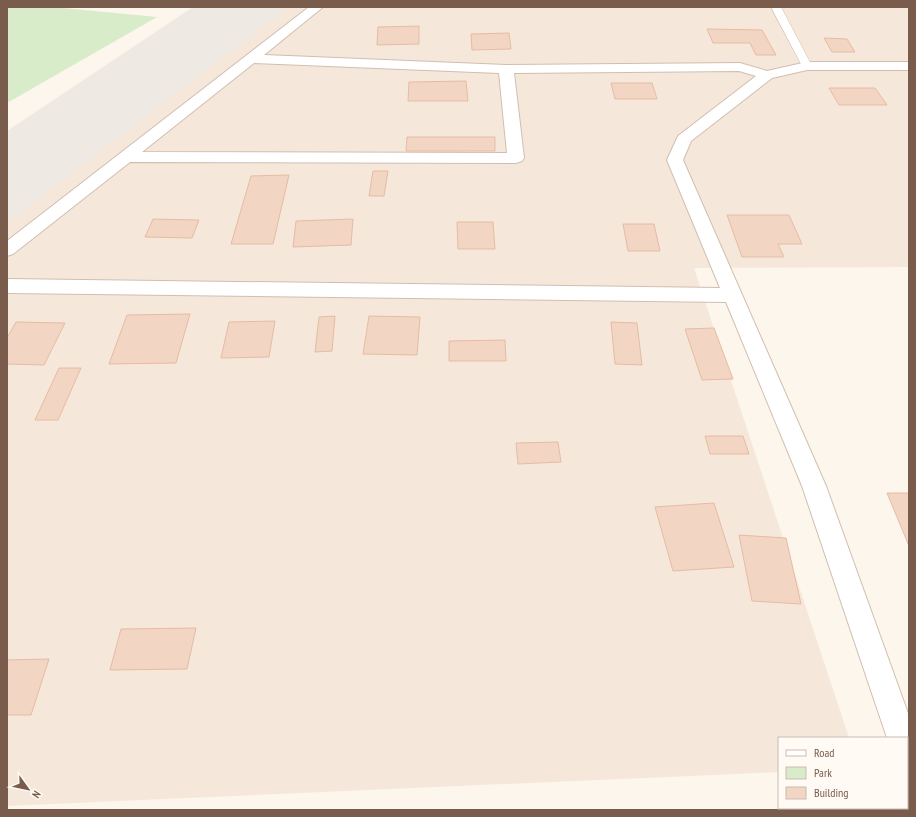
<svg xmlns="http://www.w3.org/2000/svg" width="916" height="817" font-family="'PT Sans Narrow',sans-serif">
<rect width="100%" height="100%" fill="#fdf6ec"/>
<path fill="#f5e8da" d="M197 7H909V267L694 268 849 738H779V772L7 806V221Z"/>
<path fill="#efe9e4" d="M193 7H288L7 223V131Z"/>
<path fill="#d8ecc9" d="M7 7H53L157 17 7 103Z"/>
<path fill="#f3d5c3" stroke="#e6bba3" d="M419 26V44L377 45 378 27Z
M707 29 762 30 776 55H756L750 43H713Z
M509 33 511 49 472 50 471 34Z
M824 38 847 39 855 52H832Z
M466 81 468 101H408L409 82Z
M611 83H652L657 99H615Z
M829 88H875L887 105H839Z
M407 137H495V151H406Z
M373 171H388L384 196H369Z
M289 175 273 244H231L251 176Z
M727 215H789L802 244H778L784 257H742Z
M153 219 199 220 192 238 145 237Z
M353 219 351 245 293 247 296 221Z
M457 222H493L495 249H458Z
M623 224H654L660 251H628Z
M190 314 176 363 109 364 127 315Z
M335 316 332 351 315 352 319 317Z
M369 316 420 317 417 355 363 354Z
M275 321 269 357 221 358 229 322Z
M16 322 65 323 44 365 7 364V338Z
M611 322 637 323 642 365 615 364Z
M714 328 733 379 702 380 685 329Z
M505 340 506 361H449V341Z
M59 368H81L58 420H35Z
M705 436H743L749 454H710Z
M558 442 561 462 518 464 516 443Z
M887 493H909V546Z
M714 503 734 567 673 571 655 507Z
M739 535 786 538 801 604 752 601Z
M196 628 187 669 110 670 121 629Z
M49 659 31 715H7V660Z"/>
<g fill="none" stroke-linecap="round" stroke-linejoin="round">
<defs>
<path id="lane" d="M771 7H781L812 66 811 68H803L802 66Z"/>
<path id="street" d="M309 7H323L264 55 506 65 740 63 767 71 807 62H909V70H807L772 78 691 141 683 160 826 486 909 716V774L907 773V738H887L802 486 726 302 7 293V279L720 288 667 160 678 136 756 76 739 71 514 73 524 158 522 161 516 163 130 162 13 254 7 256V241ZM254 63 499 73 507 153 142 152Z"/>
</defs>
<use href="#lane" stroke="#d1beb0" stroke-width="1"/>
<use href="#street" stroke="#d1beb0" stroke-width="2"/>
<use href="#lane" fill="#fff" fill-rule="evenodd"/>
<use href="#street" fill="#fff" fill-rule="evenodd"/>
</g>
<rect width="916" height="817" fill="none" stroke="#7a5c4d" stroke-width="16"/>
<rect x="778" y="737" width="130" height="72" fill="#fffaf3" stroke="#cabbb1"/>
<rect x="786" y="750" width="20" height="6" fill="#ffffff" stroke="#cabbb1"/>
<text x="814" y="757" font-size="12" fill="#7a5c4d">Road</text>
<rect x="786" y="767" width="20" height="12" fill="#d8ecc9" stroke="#cabbb1"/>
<text x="814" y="777" font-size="12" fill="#7a5c4d">Park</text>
<rect x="786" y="787" width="20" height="12" fill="#f3d5c3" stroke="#cabbb1"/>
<text x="814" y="797" font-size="12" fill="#7a5c4d">Building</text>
<g transform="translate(28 789) rotate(123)" stroke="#fffaf3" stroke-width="3" paint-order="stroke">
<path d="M0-3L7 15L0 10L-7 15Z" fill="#7a5c4d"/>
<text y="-6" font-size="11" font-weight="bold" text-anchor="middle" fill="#7a5c4d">N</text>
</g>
</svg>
